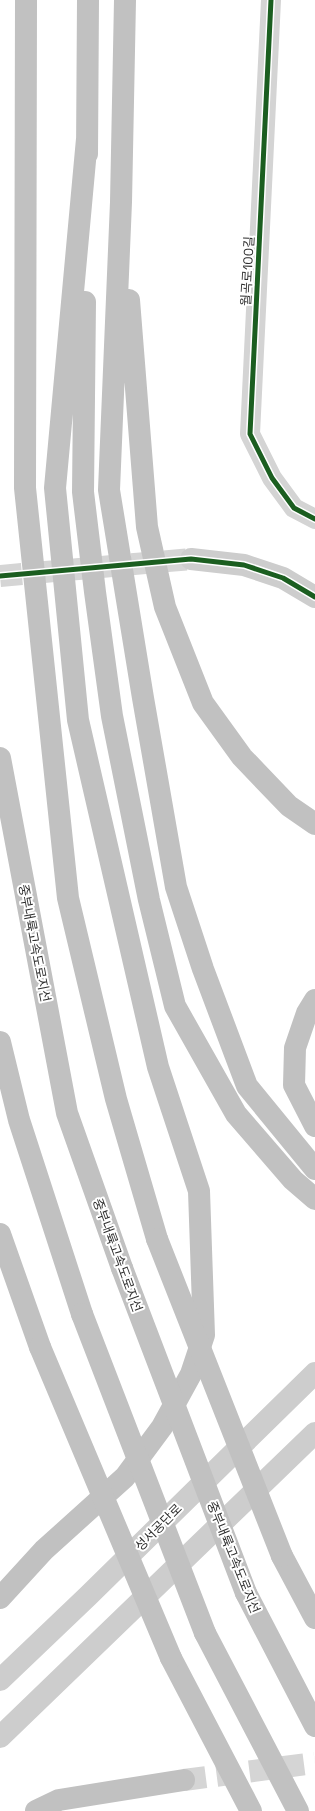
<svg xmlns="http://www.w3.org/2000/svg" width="315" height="1811" font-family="'Space Grotesk','Noto Sans KR',sans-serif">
<rect width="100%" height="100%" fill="#fff"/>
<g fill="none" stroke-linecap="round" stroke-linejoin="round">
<path stroke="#d5d5d5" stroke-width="22" stroke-dasharray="22 11" stroke-linecap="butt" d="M0 576 191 559"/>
<path stroke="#d5d5d5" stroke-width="22" stroke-dasharray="22 11" stroke-linecap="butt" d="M184 1780 315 1763"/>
<path stroke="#d4d4d4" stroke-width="20" d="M271 0 250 434 272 478 294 508 315 519"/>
<path stroke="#cdcdcd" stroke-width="22" d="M191 559 244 565 283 578 315 597
M0 1680 88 1596 315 1373
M0 1737 315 1433"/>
<path stroke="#c1c1c1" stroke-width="22" d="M26 0 25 488 68 898 116 1099 157 1239
M125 0 121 202 109 490 143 698 176 887 203 969 247 1086 315 1169
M87 154 88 0
M129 300 147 527 165 607 203 703 242 757 289 806 315 824
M85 302 83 492 95 592 112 716 149 900 175 1006 236 1114 293 1180 315 1199
M0 758 67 1113 122 1268
M315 1000 307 1013 295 1048 294 1085 315 1126
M0 1042 19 1120 82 1314
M0 1234 40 1347
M282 1556 315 1618
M246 1593 315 1726
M0 1598 44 1550 125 1477 162 1427 191 1374 204 1335 199 1191 158 1067 78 720 55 488 87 139
M205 1633 298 1811
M171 1658 251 1811
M36 1811 59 1800 184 1780"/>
<path stroke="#c1c1c1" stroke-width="22" d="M157 1239 282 1556
M122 1268 246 1593
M82 1314 205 1633
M40 1347 171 1658"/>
<defs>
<path id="cycleway" d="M271 0 250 434 272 478 294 508 315 519
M0 576 191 559 244 565 283 578 315 597"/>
</defs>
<use href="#cycleway" stroke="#fff" stroke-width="8"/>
<use href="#cycleway" stroke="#1b5e20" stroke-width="5"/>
</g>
<g text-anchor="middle" stroke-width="4" stroke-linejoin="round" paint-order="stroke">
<g font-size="13" fill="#2f2f2f" stroke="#fff">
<text transform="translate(247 271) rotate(-87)" y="5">월곡로100길</text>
<text transform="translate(35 943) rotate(79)" y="5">중부내륙고속도로지선</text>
<text transform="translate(118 1255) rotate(70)" y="5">중부내륙고속도로지선</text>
<text transform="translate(158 1527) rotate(-45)" y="5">성서공단로</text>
<text transform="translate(234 1557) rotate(68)" y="5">중부내륙고속도로지선</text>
</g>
</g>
</svg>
